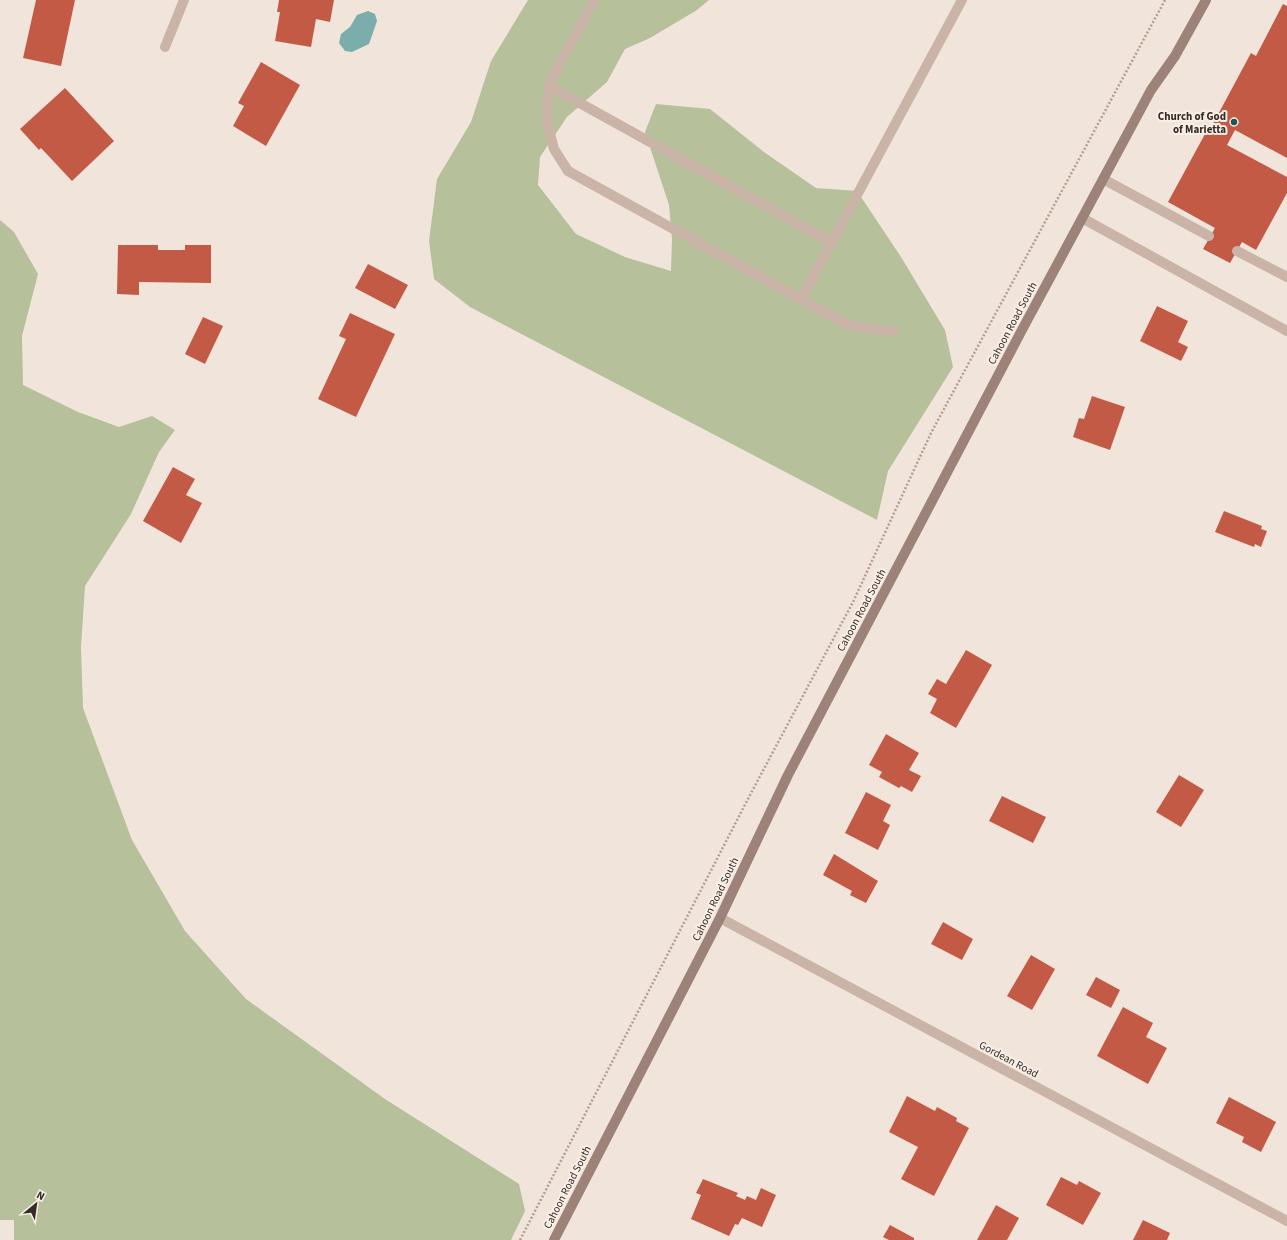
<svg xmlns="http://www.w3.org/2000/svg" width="1287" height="1240" font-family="'Source Sans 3',sans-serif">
<rect width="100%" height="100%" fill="#f1e5db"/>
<path fill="#b6c09b" d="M528 0H709L697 10 650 38 625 49 607 82 567 117 540 157 538 185 576 234 625 257 671 271 672 239 669 205 645 132 656 104 710 109 764 152 816 188 857 191 901 257 945 330 953 367 888 471 877 520 470 307 434 279 429 241 437 179 471 122 491 61Z
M0 220 14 232 38 274 22 336 23 385 78 412 119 427 152 416 175 430 159 452 131 514 85 586 81 647 83 708 132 840 185 931 246 999 385 1099 519 1184 525 1211 511 1240H14V1220H0Z"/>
<path fill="#7aadab" d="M368 11 375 14 377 21 369 44 352 52 345 51 339 43 341 34 350 27 357 15Z"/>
<path fill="#c35a46" d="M36 0H75L61 66 23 58Z
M279 0H334L330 22 316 19 311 47 275 41 280 12H277Z
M1283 4 1287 6V158L1235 130 1227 145 1287 177V193L1256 250 1242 242 1230 263 1203 249 1215 228 1168 202 1205 134 1207 135 1251 53 1256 56Z
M261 62 300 85 266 146 233 126 244 106 238 103Z
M65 88 114 141 72 181 41 148 39 150 20 129Z
M118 245H158V250H185V245H211V283L139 282V295L117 294Z
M368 264 408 285 395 309 355 288Z
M1157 306 1188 321 1178 342 1188 347 1181 361 1140 341Z
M350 313 395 334 356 417 318 399 346 339 339 336Z
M203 317 223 326 205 364 185 354Z
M1092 396 1125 407 1110 450 1073 437 1079 418 1084 419Z
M173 467 195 479 186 495 202 503 181 543 143 521Z
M1224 511 1262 526 1261 529 1267 531 1261 547 1255 544 1254 547 1215 532Z
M966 650 992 665 956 728 930 713 937 699 928 694 937 679 946 684Z
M886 734 919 753 909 770 921 776 912 792 901 786 899 788 879 777 882 772 869 765Z
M1179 775 1204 790 1181 827 1156 812Z
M866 792 891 805 883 821 890 825 878 850 845 833Z
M1002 796 1046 817 1033 843 989 821Z
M834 854 878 881 866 903 850 895 852 891 823 875Z
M943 922 973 939 962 960 931 944Z
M1031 955 1055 969 1032 1010 1007 996Z
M1096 977 1120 990 1111 1008 1086 995Z
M1123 1007 1153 1023 1146 1037 1167 1048 1148 1084 1097 1056Z
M907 1096 935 1111 937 1107 957 1118 956 1121 969 1128 934 1196 901 1179 918 1147 889 1132Z
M1229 1097 1276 1122 1261 1152 1242 1142 1244 1137 1216 1123Z
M1061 1177 1077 1185 1079 1181 1101 1193 1083 1225 1046 1205Z
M703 1179 738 1193 736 1196 745 1200 747 1196 756 1200 761 1188 776 1195 762 1227 742 1218 738 1225 735 1224 729 1236 691 1219 701 1195 696 1193Z
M996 1205 1019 1218 1007 1240H977Z
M1143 1220 1170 1233 1167 1240H1133Z
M890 1225 914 1238V1240H889L883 1237Z"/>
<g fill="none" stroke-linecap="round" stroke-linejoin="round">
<path stroke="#b59d91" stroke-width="2.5" stroke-dasharray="2 2" stroke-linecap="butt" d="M520 1240 750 795 853 602 931 433 1165 0"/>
<path stroke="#c9b4a7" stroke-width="10" d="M549 86 831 242
M1103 179 1209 236
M1082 218 1287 331
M1237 251 1287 277"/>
<path stroke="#c9b4a7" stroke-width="10" d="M594 0 551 80 547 99V121L554 149 568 171 848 325 894 332
M165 47 184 0
M801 299 962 0
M720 918 1287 1221"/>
<path stroke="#9c8278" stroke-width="10" d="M554 1240 720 918 788 775 1023 328 1151 90 1175 56 1206 0"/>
</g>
<circle fill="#1e5655" stroke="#f9efe7" stroke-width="1.5" cx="1234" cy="122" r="4"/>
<g text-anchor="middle" stroke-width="4" stroke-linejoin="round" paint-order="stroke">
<g font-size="11" font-weight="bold" fill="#352b27" stroke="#f9efe7" text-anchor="end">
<text x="1226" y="120">Church of God<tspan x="1226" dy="13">of Marietta</tspan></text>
</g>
<g font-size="11" fill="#352b27" stroke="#f9efe7">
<text transform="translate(1012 323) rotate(-62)" y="4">Cahoon Road South</text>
<text transform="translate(861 610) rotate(-62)" y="4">Cahoon Road South</text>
<text transform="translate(715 899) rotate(-64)" y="4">Cahoon Road South</text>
<text transform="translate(1009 1059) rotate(28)" y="4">Gordean Road</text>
<text transform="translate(567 1187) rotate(-63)" y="4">Cahoon Road South</text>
</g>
</g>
<g transform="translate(36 1204) rotate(29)" stroke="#f9efe7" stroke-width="3" paint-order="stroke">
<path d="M0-3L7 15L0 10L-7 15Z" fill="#352b27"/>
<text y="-6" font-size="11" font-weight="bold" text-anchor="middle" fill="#352b27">N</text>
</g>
</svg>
